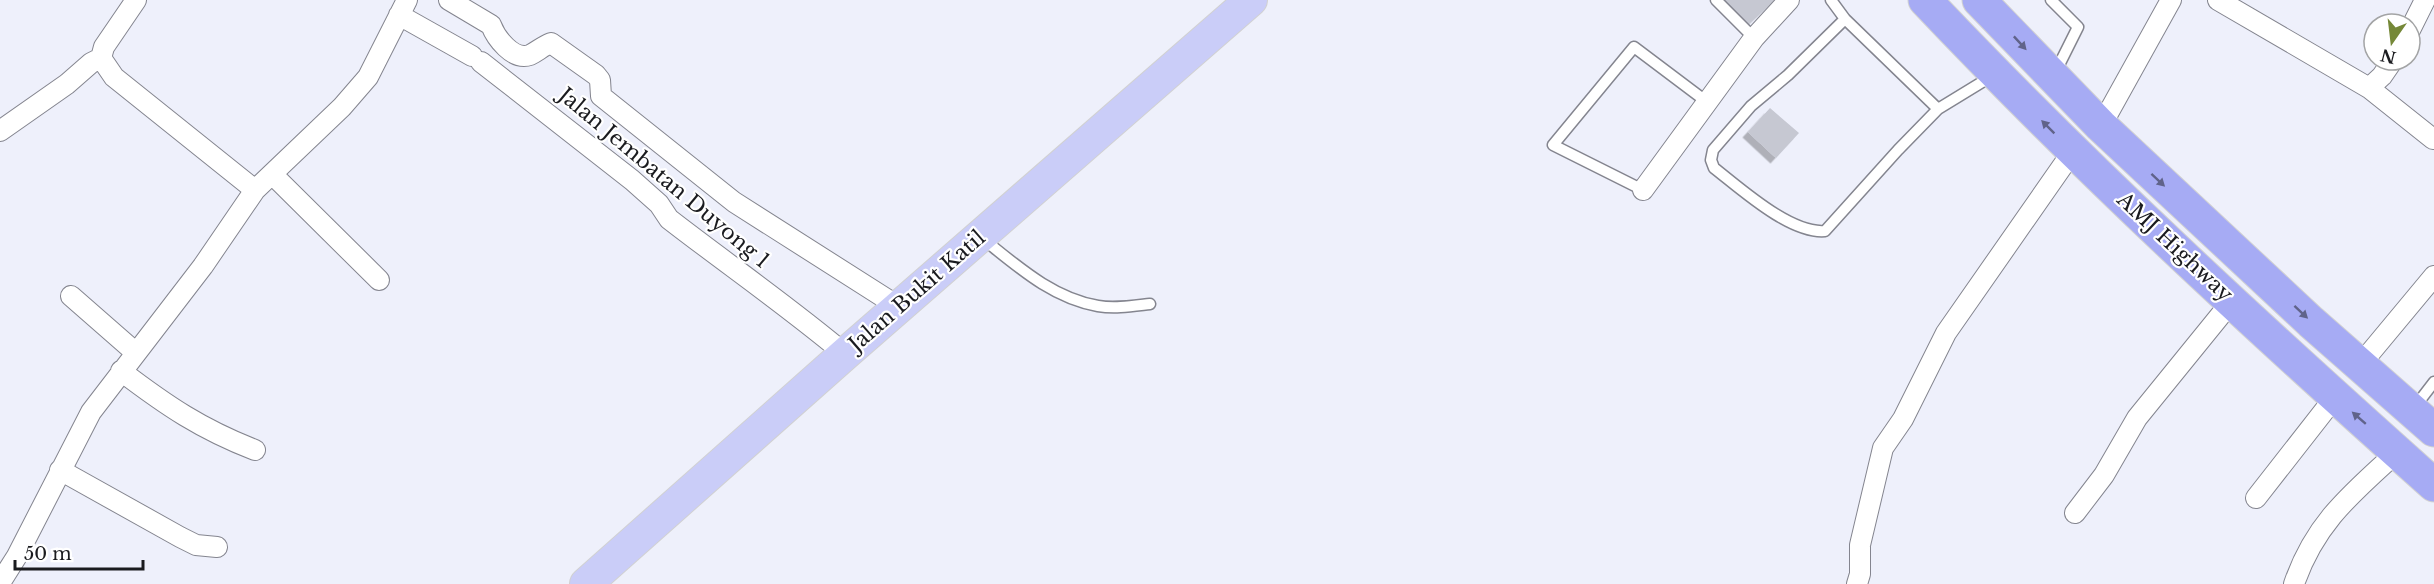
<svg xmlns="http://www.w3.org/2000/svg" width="2434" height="584" font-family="'Libre Baskerville',serif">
<defs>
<filter id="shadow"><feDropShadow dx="-5.5" dy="5.5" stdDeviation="0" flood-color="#0004"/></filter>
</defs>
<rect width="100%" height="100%" fill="#eef0fb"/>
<path fill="#c6c8d2" filter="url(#shadow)" d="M1724 0H1775L1748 25Z
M1770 108 1799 133 1776 158 1748 132Z"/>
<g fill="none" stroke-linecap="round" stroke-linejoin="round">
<defs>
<path id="lane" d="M1716 0 1754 38
M1831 0 1845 19 1938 109 1992 76
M2051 0 2078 27 2055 73
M1845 19 1788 75 1751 106 1713 150 1711 160 1714 168C1740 188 1790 234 1825 231L1898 150 1938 109
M1643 190 1553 145 1634 47 1707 102
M982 238C1017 266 1052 298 1098 306 1115 309 1133 306 1150 304
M2414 408 2434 382"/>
<path id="street" d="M449 0 491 25C496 38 513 61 530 55 538 51 543 46 551 43L596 75 600 80 601 96 734 202 899 307
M2218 0 2369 88 2433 139
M399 15 472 56
M2410 30 2425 0
M101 58 104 47 136 0
M481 62 632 180 659 204 669 219C727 264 788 306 845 354
M2369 88 2382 76 2393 60
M2101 126 2171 0
M0 131 67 84 91 63 101 58 114 77 255 190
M272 174 379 280
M1643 190 1754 38 1789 0
M71 296 135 352
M2360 365 2434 276
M121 371C167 406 201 429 255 450
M60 470 180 537 196 545 217 547
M2256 498 2335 397
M2075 513 2104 475 2137 418 2232 301
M0 583 17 556 91 412 203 266 255 190 342 107 368 77 407 0
M1857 584 1860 574V545L1883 448 1903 419 1946 333 2073 151
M2294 584C2315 523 2351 494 2397 452"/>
<path id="primary" d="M586 584 845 354 1251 0"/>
<path id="highway" d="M1925 0C2086 170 2259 329 2434 485
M1979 0 2101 126 2311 322 2434 430"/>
</defs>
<use href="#lane" stroke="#84858f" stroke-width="13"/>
<use href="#street" stroke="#84858f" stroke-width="22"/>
<use href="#primary" stroke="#d1d1d2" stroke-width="34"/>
<use href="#highway" stroke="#d1d1d2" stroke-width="35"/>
<use href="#lane" stroke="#fff" stroke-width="10"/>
<use href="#street" stroke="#fff" stroke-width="20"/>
<use href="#primary" stroke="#cacdf8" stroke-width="32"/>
<use href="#highway" stroke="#a6abf4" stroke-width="33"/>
</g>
<defs><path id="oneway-solid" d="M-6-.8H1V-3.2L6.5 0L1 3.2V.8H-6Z" transform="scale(1.5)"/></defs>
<g fill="#60638a">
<use href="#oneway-solid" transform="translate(2020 43) rotate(47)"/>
<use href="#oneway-solid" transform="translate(2048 127) rotate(-135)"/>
<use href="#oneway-solid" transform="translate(2158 180) rotate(43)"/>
<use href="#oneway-solid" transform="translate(2301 312) rotate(43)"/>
<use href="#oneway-solid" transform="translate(2359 418) rotate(-139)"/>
</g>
<g text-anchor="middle" stroke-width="4.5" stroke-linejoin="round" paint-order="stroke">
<g font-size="21" fill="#1a1b1f" stroke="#fff">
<text transform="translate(664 178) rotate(40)" y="7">Jalan Jembatan Duyong 1</text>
<text transform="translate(2175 247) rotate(43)" y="7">AMJ Highway</text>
<text transform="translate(917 291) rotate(-41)" y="7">Jalan Bukit Katil</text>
</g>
</g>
<g transform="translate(2392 42) rotate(194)"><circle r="28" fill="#ffffff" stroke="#a3a4a5" stroke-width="1.5"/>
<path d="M0-4.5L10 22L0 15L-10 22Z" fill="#758838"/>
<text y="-9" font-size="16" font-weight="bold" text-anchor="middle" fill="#1a1b1f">N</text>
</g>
<path d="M15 560v9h128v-9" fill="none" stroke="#1a1b1f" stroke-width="3"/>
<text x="24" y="560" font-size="18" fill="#1a1b1f" stroke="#ffffff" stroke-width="4.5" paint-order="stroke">50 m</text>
</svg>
